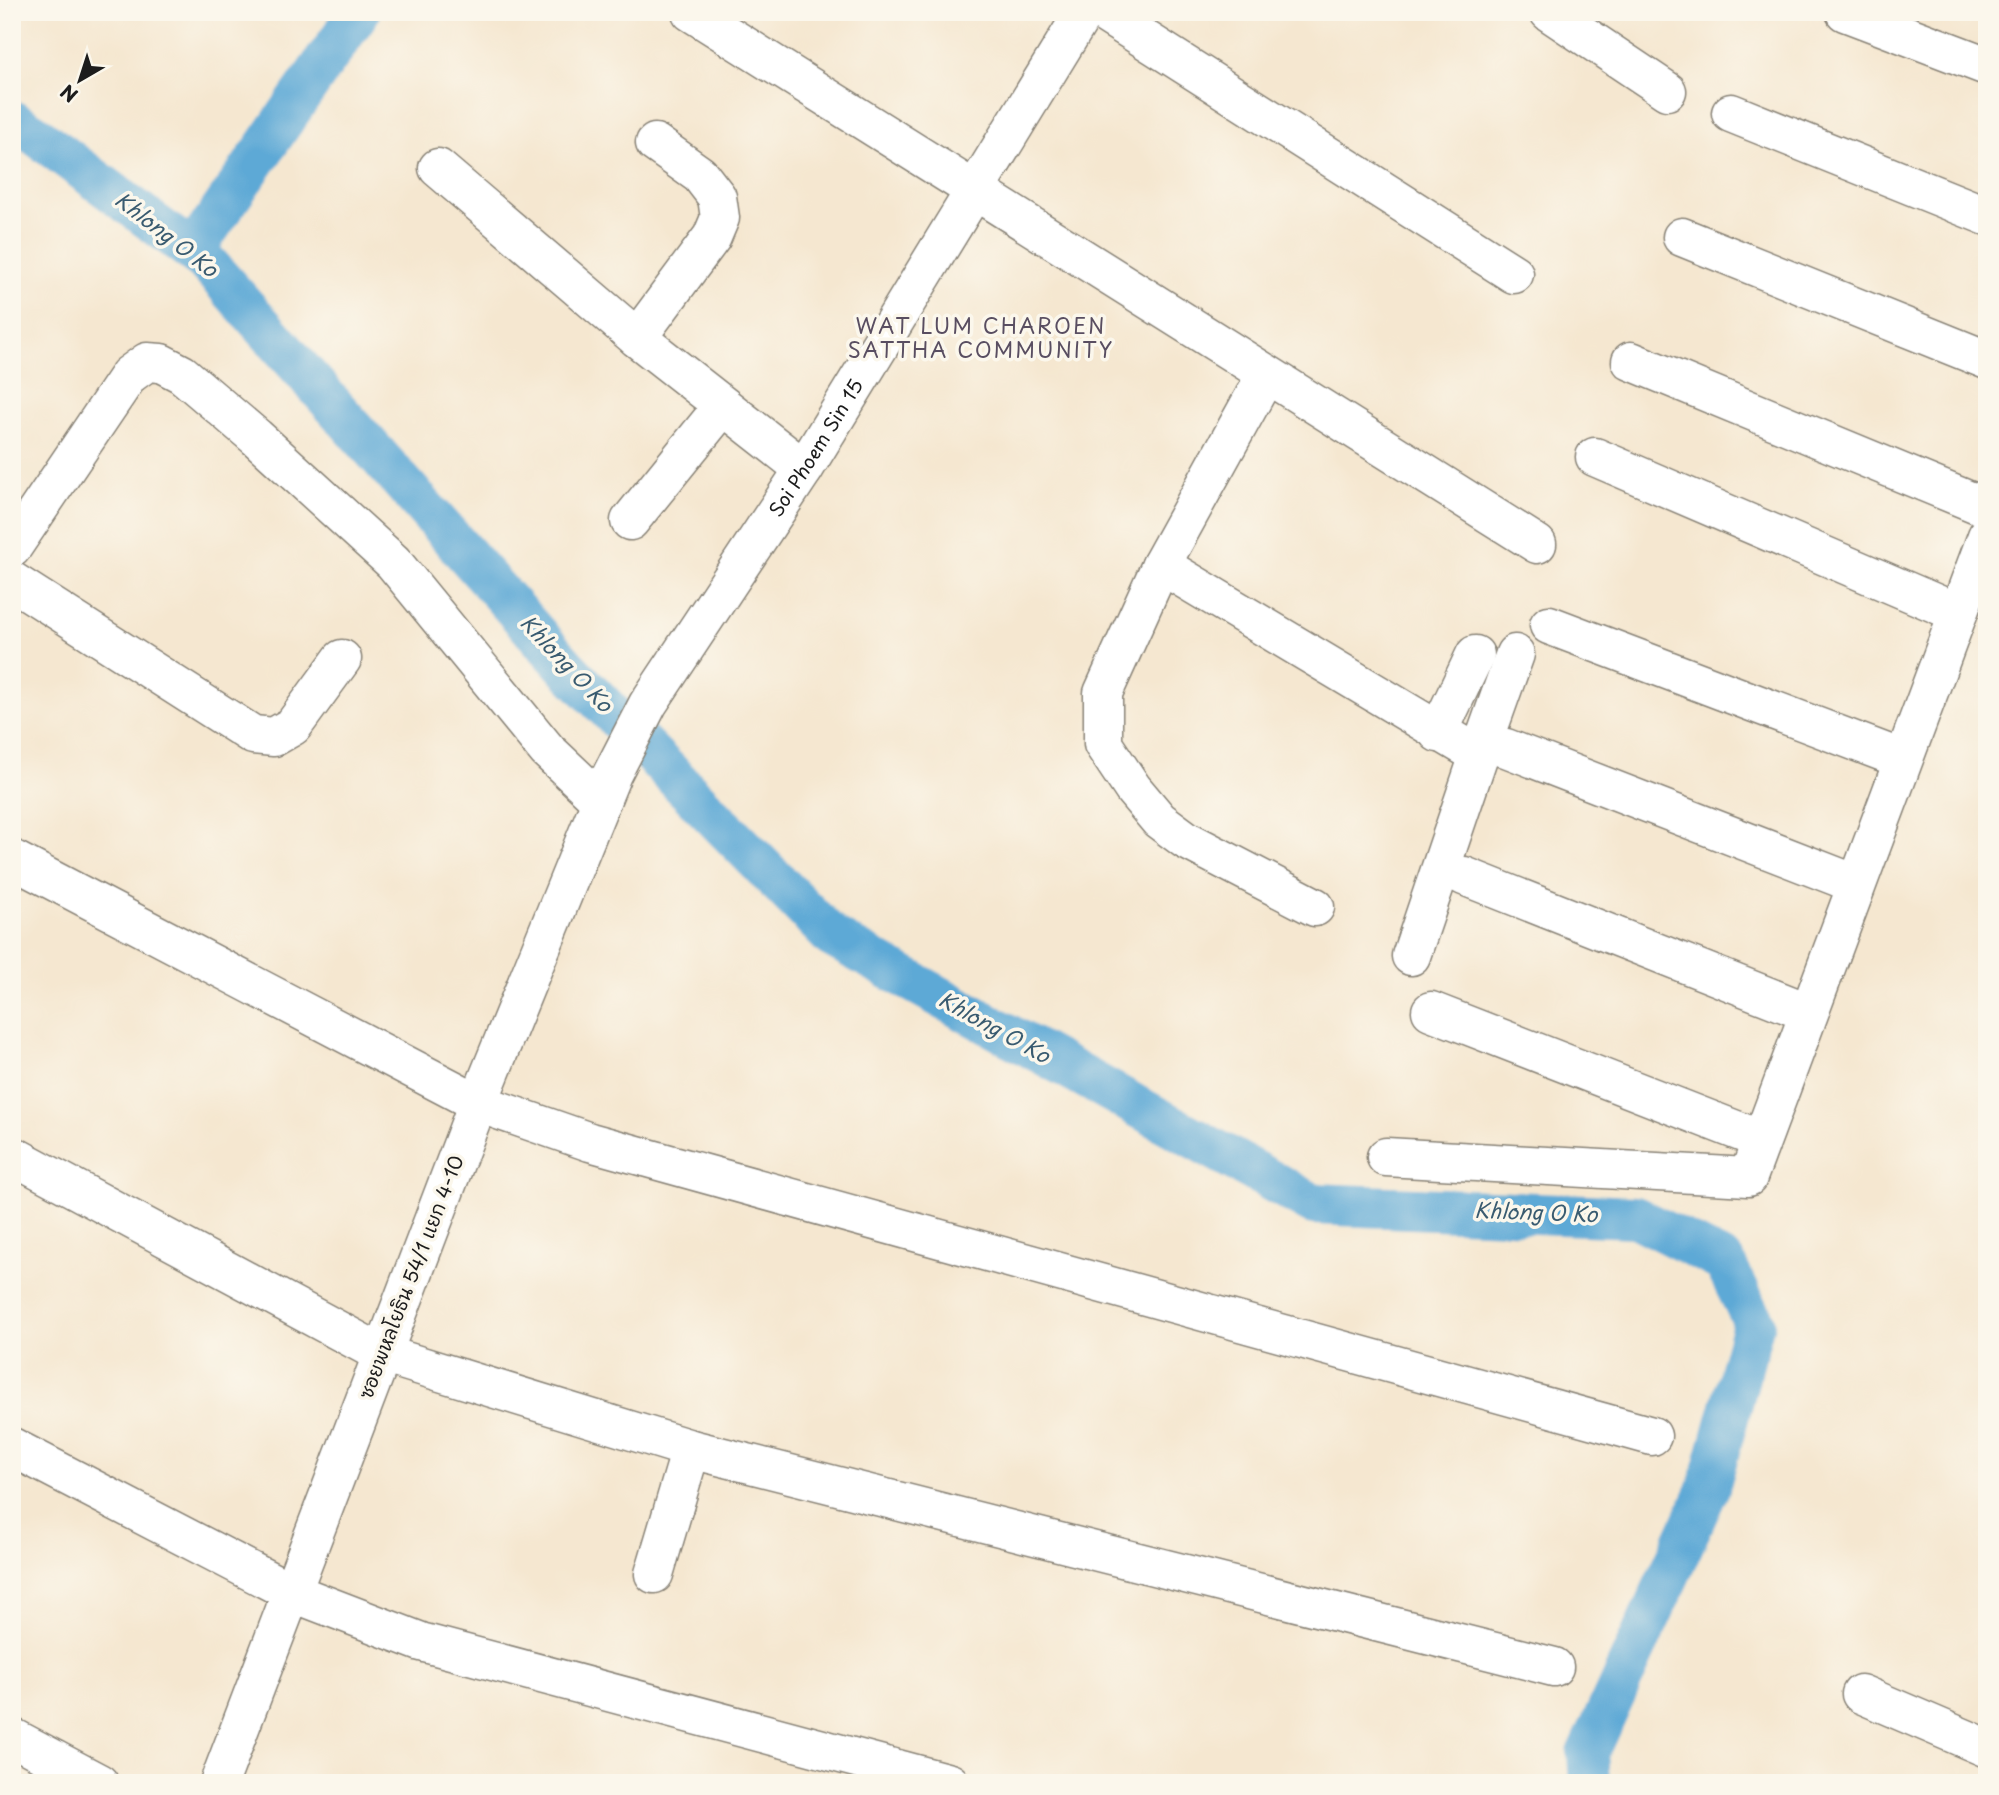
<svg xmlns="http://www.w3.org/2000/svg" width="1999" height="1795" font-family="'Playpen Sans','Playpen Sans Thai',sans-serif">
<rect width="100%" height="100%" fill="#fbf7ec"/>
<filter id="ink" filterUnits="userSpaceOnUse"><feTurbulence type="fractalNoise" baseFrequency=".0143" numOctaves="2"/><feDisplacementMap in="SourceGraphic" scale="14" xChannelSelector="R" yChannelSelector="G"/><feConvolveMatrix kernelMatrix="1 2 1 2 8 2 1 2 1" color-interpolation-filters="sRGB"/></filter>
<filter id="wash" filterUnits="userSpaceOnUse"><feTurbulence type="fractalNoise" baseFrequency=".00686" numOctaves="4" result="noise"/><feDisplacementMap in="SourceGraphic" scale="28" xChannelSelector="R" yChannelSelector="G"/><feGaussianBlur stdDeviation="1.57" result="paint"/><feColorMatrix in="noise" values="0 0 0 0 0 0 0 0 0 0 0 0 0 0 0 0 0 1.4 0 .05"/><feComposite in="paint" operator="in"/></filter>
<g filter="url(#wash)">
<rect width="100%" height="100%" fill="#f5e7d0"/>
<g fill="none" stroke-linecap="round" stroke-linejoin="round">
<path stroke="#5da9d6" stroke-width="42" d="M12 121 33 133 205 261 566 667 832 937 1313 1204 1635 1217 1724 1262 1754 1322 1709 1487 1588 1754 1590 1783
M193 251 359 12"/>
</g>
</g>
<g filter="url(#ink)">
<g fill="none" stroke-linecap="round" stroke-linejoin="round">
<defs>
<g id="minor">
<path d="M691 12 1537 544"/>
<path d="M1102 12 1514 274"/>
<path d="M1549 12 1667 91"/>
<path d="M1845 12 1987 66"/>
<path d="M1731 113 1987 216"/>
<path d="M438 168 637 338 804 469"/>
<path d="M1682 237 1987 360"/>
<path d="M637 338 712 237 720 218 717 197 700 175 655 143"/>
<path d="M1631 361 1987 508"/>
<path d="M1266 375 1161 565 1103 693V744L1133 789 1159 820 1186 840 1315 907"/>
<path d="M1595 457 1958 613"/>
<path d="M630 521 723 406"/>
<path d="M12 548 129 375 147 362 161 363 182 374 256 437 393 562 547 750 601 801"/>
<path d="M1161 565 1479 755 1515 654"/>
<path d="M12 581 253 735 274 737 293 726 342 659"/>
<path d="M1549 625 1902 759"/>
<path d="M1438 733 1475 655"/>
<path d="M1506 748 1856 884"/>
<path d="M12 859 478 1103 590 1142 1652 1436"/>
<path d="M1464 876 1807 1012"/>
<path d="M1411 956 1479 755"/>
<path d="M1431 1011 1759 1139"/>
<path d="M12 1155 382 1354 691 1449 1554 1667"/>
<path d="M1386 1157 1748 1177 1987 536"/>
<path d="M12 1447 291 1592 421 1642 950 1783"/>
<path d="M654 1574 691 1449"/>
<path d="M1861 1694 1987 1748"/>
<path d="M12 1737 99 1783"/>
<path id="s1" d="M219 1783 478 1103 612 774 648 704 804 469 1084 12"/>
</g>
</defs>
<use href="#minor" stroke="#888276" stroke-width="41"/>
<use href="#minor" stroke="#fff" stroke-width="38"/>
</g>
</g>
<g text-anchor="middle" stroke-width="7" stroke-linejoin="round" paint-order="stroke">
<g font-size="19" fill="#1c1c1c" stroke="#fbf7ec">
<text dy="7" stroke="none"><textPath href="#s1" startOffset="1468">Soi Phoem Sin 15</textPath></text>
<text transform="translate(411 1277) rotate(-69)" y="7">ซอยพหลโยธิน 54/1 แยก 4-10</text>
</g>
<g font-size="21" font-style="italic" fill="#395b70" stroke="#fbf7ec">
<text transform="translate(166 235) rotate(38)" y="7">Khlong O Ko</text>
<text transform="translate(566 664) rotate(47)" y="7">Khlong O Ko</text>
<text transform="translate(994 1028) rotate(29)" y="7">Khlong O Ko</text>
<text transform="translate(1536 1213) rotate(2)" y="7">Khlong O Ko</text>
</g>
<g font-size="21" letter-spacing="2" fill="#594e61" stroke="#fbf7ec">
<text x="981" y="334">WAT LUM CHAROEN<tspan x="981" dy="24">SATTHA COMMUNITY</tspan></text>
</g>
</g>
<rect width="1999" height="1795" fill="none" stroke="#fbf7ec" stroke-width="42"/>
<g transform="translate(80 80) rotate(219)" stroke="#fbf7ec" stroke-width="5" paint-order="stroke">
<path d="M0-5L12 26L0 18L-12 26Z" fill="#1c1c1c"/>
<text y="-10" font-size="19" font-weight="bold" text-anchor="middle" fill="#1c1c1c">N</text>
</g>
</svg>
